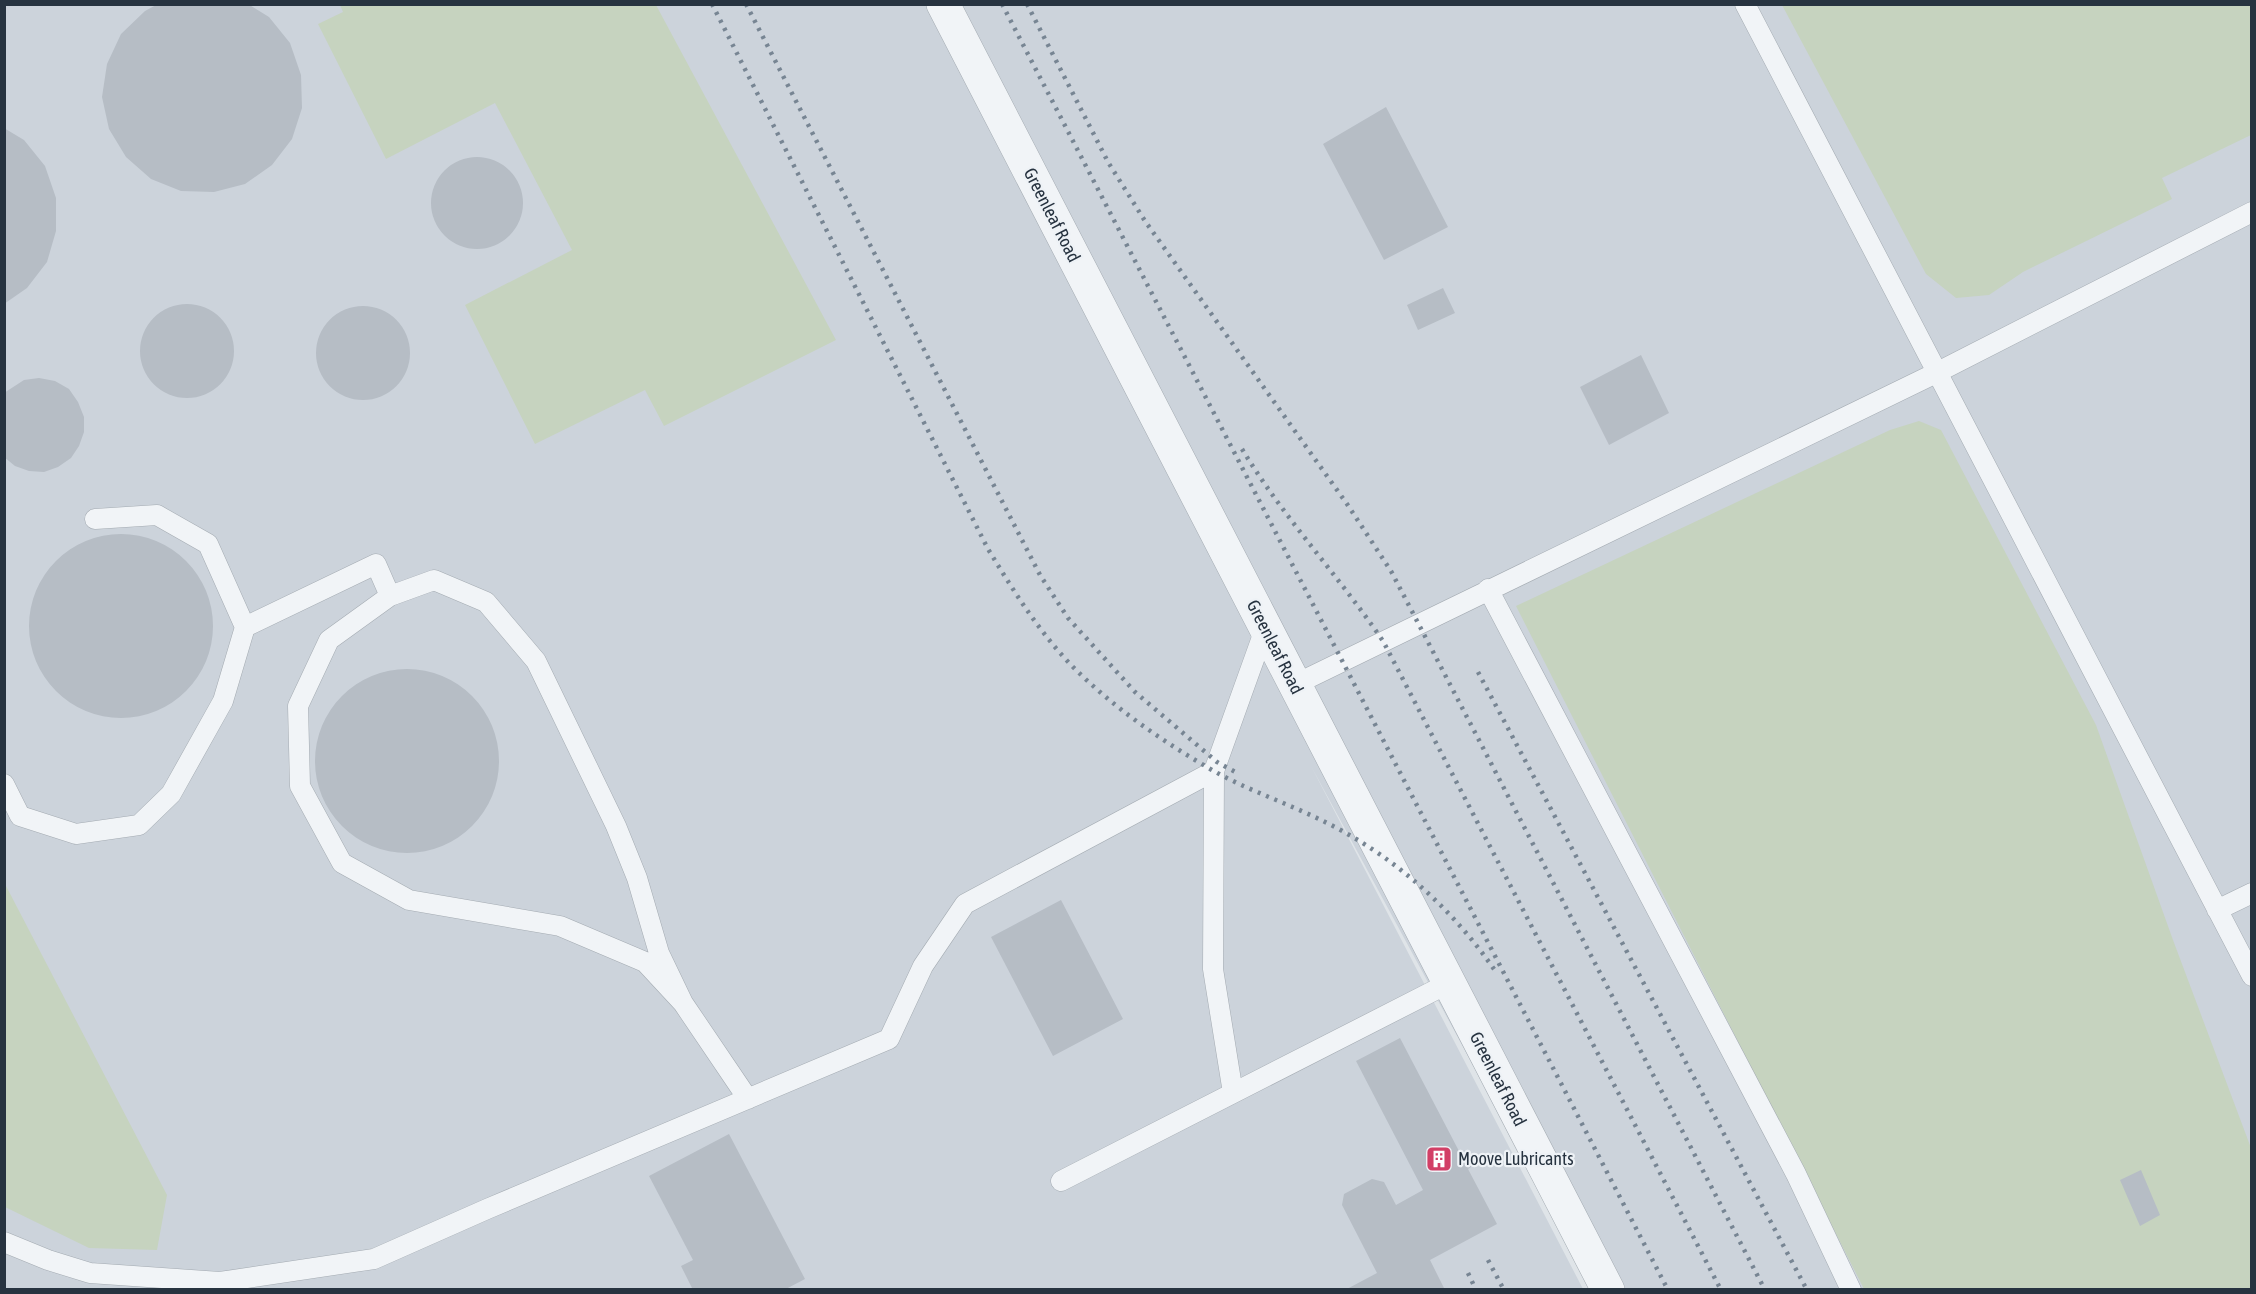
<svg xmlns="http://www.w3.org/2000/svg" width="2256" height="1294" font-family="'Asap Condensed',sans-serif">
<rect width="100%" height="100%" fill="#dfe4e8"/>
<path fill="#ccd3db" d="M5 5H2251V1289H1594L1311 766 1583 1289 5 1290Z"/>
<path fill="#c6d3bf" d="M340 5H656L836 340 664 426 645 390 535 444 465 305 572 250 495 103 386 159 318 24 343 12Z
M1782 5H2251V135L2162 178 2172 199 2023 272 1989 295 1956 298 1926 274Z
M1919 421 1941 430 2096 725 2173 940 2251 1148V1289H1864L1516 606 1890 430Z
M5 884 167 1195 157 1250 89 1248 5 1207Z"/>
<path fill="#b6bdc5" d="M158 4H248L269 17 290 43 301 75 302 108 292 139 272 165 245 184 214 192 181 191 151 179 126 157 109 129 102 97 107 64 121 34 145 11Z
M1386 107 1448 227 1384 260 1323 144Z
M4 128 24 140 45 166 56 198V231L47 262 27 288 4 304Z
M431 203a46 46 0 1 1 92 0a46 46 0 1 1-92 0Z
M1443 288 1455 313 1418 330 1407 305Z
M140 351a47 47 0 1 1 94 0a47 47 0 1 1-94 0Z
M316 353a47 47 0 1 1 94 0a47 47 0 1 1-94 0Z
M1641 355 1669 413 1609 445 1580 387Z
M39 378 55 381 69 389 78 402 84 417V432L79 446 71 458 58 467 44 472 29 471 15 466 4 457V393L24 380Z
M29 626a92 92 0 1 1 184 0a92 92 0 1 1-184 0Z
M315 761a92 92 0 1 1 184 0a92 92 0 1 1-184 0Z
M1061 900 1123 1019 1053 1056 991 937Z
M1400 1038 1460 1153 1466 1150 1474 1165 1468 1169 1497 1224 1430 1260 1445 1290H1345L1377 1273 1342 1205 1344 1194 1372 1179 1384 1182 1396 1205 1423 1190 1356 1061Z
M729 1134 805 1279 784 1290H693L681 1266 693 1260 649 1176Z
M2141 1170 2160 1215 2140 1226 2120 1180Z"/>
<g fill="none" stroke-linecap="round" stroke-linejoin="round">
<defs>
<path id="lane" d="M1745 4 2252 976
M95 519 157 515 208 544 245 627 376 564 390 596
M1488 589 1796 1174 1851 1290
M1294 685 1936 373 2252 212
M4 784 20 816 76 834 139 825 171 794 223 701 245 627
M2217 910 2252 893
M683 1003 659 953 637 878 616 826 536 661 486 602 434 580 390 596 329 640 298 706 300 786 342 863 409 900 560 926 645 962 683 1003 748 1099
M1233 1093 1213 969 1214 771 1265 629
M1061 1181 1449 983
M4 1242 48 1260 90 1273 220 1282 374 1259 487 1209 889 1039 923 966 965 904 1214 771"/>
<path id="street" d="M943 4 1608 1290"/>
</defs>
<use href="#lane" stroke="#a4abb2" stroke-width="21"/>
<use href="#street" stroke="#a4abb2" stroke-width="34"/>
<use href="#lane" stroke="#f1f4f7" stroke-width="20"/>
<use href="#street" stroke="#f1f4f7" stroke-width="33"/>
<path stroke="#778593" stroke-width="4.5" stroke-dasharray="3 6" stroke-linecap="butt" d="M712 4 988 549C1013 590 1039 632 1073 667 1114 708 1162 741 1212 770 1247 790 1287 803 1323 821 1393 855 1452 908 1496 972
M746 4 1040 575 1068 618 1135 692 1217 762 1239 774
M1002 4 1668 1290
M1027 4 1108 162 1145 221 1347 504 1391 571 1765 1290
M1242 449C1283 517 1338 575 1383 641L1721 1290
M1478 672 1807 1290
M1488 1260 1504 1290
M1468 1273 1476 1290"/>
</g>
<defs>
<symbol id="building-square" viewBox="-11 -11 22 22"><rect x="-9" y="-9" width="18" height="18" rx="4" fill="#d23f66" stroke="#eef2f6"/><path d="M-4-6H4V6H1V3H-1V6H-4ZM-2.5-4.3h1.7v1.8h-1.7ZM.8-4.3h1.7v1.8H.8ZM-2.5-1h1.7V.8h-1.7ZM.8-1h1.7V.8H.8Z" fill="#fff"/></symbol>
</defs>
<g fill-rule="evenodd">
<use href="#building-square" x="1424" y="1144" width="30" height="30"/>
</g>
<g text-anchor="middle" stroke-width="4.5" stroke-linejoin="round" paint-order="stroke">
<g font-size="18" fill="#273340" stroke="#eef2f6">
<text transform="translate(1052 215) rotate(63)" y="6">Greenleaf Road</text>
<text transform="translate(1275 647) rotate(63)" y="6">Greenleaf Road</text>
<text transform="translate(1498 1079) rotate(63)" y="6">Greenleaf Road</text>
</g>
<g font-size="18" fill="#273340" stroke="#eef2f6" text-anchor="start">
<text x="1458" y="1165">Moove Lubricants</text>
</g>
</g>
<rect width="2256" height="1294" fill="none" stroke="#273340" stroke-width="12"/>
</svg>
